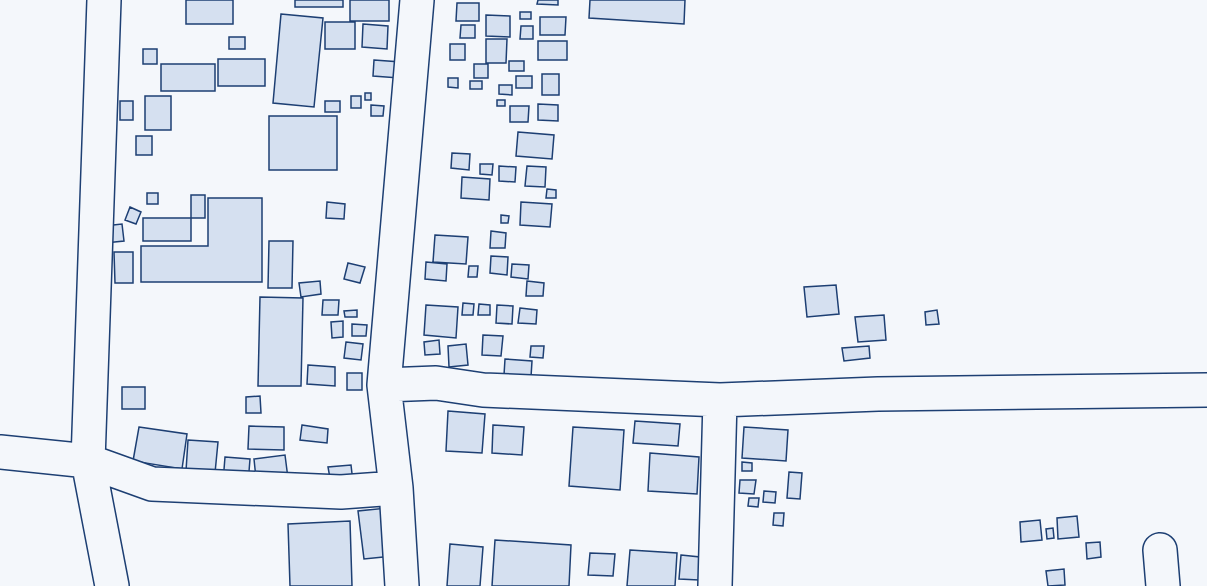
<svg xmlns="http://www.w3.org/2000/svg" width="1207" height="586" font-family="'Nunito Sans',sans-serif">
<rect width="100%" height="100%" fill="#f4f7fb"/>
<path fill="#d5e0f0" stroke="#1d3f73" stroke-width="1.5" d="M186 0H233V24H186Z
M295 0H343V7H295Z
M350 0H389V21H350Z
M538 0H558V5L537 4Z
M590 0H685L684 24 589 18Z
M457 3H479V21H456Z
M520 12H531V19H520Z
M281 14 323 18 314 107 273 103Z
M486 15 510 16V37L486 36Z
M540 17H566L565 35H540Z
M325 22H355V49H325Z
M363 24 388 26 387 49 362 47Z
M461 25H475V38H460Z
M521 26H533V39H520Z
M229 37H245V49H229Z
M486 39H507L506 63H486Z
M538 41H567V60H538Z
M450 44H465V60H450Z
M143 49H157V64H143Z
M218 59H265V86H218Z
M374 60 401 62 399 78 373 76Z
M509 61H524V71H509Z
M161 64H215V91H161Z
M474 64H488V78H474Z
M542 74H559V95H542Z
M516 76H532V88H516Z
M448 78H458V88L448 87Z
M470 81H482V89H470Z
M499 85H512V95L499 94Z
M365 93H371V100H365Z
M145 96H171V130H145Z
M351 96H361V108H351Z
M497 100H505V106H497Z
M120 101H133V120H120Z
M325 101H340V112H325Z
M538 104 558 105V121L538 120Z
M371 105 384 106 383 116H371Z
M510 106H529L528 122H510Z
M269 116H337V170H269Z
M518 132 554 135 552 159 516 156Z
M136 136H152V155H136Z
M452 153 470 154 469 170 451 168Z
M480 164H493L492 175 480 174Z
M499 166 516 167 515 182 499 181Z
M527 166 546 167 545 187 525 186Z
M462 177 490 179 489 200 461 198Z
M547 189 556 190V198H546Z
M147 193H158V204H147Z
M191 195H205V218H191Z
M208 198H262V282H141V246H208Z
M327 202 345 204 344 219 326 218Z
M521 202 552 204 550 227 520 225Z
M130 207 141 212 136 224 125 220Z
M501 215 509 216 508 223H501Z
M143 218H191V241H143Z
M122 224 124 241 105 243 104 226Z
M491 231 506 233 505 248H490Z
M435 235 468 237 466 264 433 262Z
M269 241H293L292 288H268Z
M114 252H133V283H115Z
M491 256 508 257 507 275 490 273Z
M426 262 447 264 446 281 425 279Z
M348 263 365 267 360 283 344 279Z
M512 264 529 265 528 279 511 277Z
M469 266H478L477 277H468Z
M320 281 321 294 301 297 299 283Z
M527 281 544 283 543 296H526Z
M836 285 839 314 807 317 804 287Z
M260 297 303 298 301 386H258Z
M323 300H339L338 315H322Z
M463 303 474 304 473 315H462Z
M479 304 490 305V315H478Z
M426 305 458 307 456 338 424 335Z
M497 305 513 306 512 324 496 323Z
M520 308 537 310 536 324 518 323Z
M357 310V317H345L344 311Z
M937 310 939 324 926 325 925 312Z
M884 315 886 340 858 342 855 317Z
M343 321V337L332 338 331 322Z
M352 324 367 325 366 336H352Z
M483 335 503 336 501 356 482 355Z
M439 340 440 354 425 355 424 342Z
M346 342 363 344 361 360 344 358Z
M466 344 468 365 449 367 448 346Z
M531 346H544L543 358 530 357Z
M869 346 870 358 844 361 842 348Z
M505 359 532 361 531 377 504 375Z
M308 365 335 367V386L307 384Z
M347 373H362V390H347Z
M122 387H145V409H122Z
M260 396 261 413H246V397Z
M448 411 485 414 482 453 446 451Z
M635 421 680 424 678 446 633 443Z
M302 425 328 429 327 443 300 440Z
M493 425 524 427 522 455 492 453Z
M249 426 284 427V450L248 449Z
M139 427 187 434 182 469 133 461Z
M573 427 624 430 620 490 569 486Z
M744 427 788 430 786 461 742 458Z
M188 440 218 442 215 473 186 471Z
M650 453 699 457 697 494 648 491Z
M285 455 290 494 258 498 254 459Z
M225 457 250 459 248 484 223 482Z
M742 462 752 463V471H742Z
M351 465 353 482 331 484 328 467Z
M789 472 802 473 800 499 787 498Z
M740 480H756L754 494 739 493Z
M764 491 776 492 775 503 763 502Z
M749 498H759L758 507 748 506Z
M387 508 393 556 364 559 358 511Z
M774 513H784L783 526 773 525Z
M1077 516 1079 537 1058 539 1057 518Z
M1040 520 1042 540 1021 542 1020 522Z
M350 521 352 586H290L288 524Z
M1053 528 1054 538 1047 539 1046 529Z
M495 540 571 545 569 586H492Z
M1100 542 1101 557 1087 559 1086 543Z
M450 544 483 547 480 586H447Z
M630 550 677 553 675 586H627Z
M590 553 615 554 613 576 588 575Z
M681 555 700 557 699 580 679 579Z
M1064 569 1065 585 1048 586 1046 571Z"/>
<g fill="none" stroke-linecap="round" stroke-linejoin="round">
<defs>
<path id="minor" d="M384 385 436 383 483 390 720 400 715 586
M720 400 878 394 1207 390
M0 452 88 461 104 0
M88 461 152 484 341 492 396 488
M88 461 112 586
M1160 550 1163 586
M402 586 396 488 384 385 417 0"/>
</defs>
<use href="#minor" stroke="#1d3f73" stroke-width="36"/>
<use href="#minor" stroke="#f4f7fb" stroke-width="33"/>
</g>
</svg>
